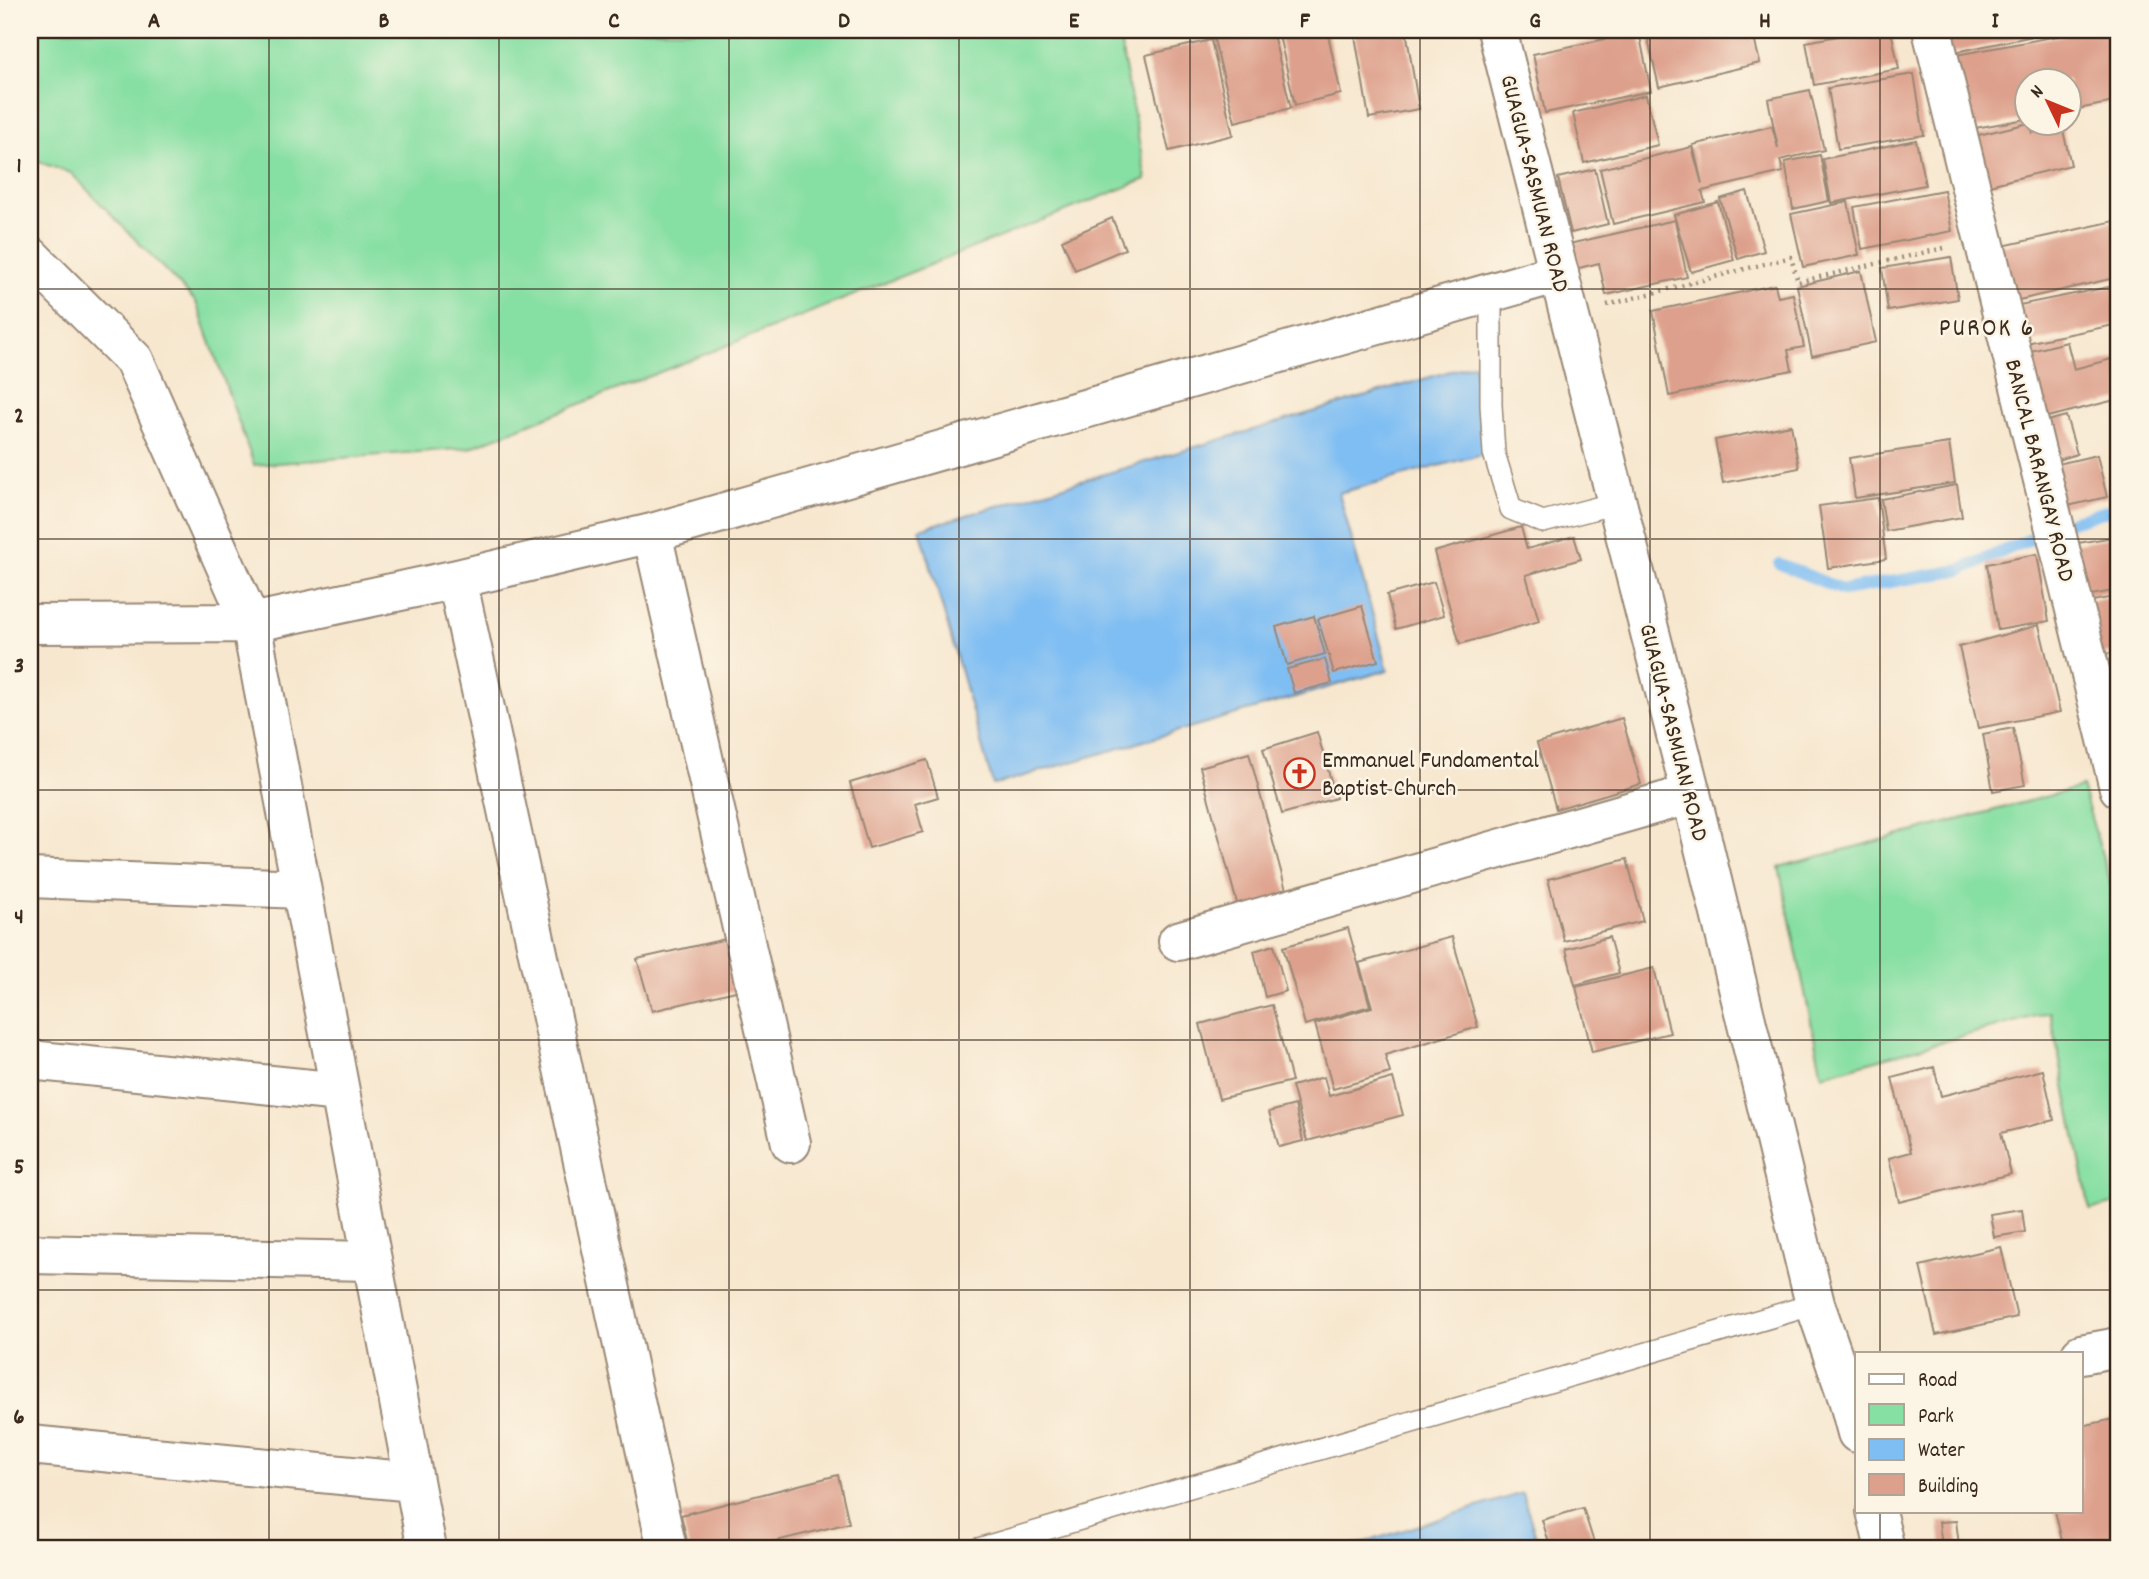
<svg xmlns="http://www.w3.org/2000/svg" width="2149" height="1579" font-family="Dekko,sans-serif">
<rect width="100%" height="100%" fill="#fcf5e5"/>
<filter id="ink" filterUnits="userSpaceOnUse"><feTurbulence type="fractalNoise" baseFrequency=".0143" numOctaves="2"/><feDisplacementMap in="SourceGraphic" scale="14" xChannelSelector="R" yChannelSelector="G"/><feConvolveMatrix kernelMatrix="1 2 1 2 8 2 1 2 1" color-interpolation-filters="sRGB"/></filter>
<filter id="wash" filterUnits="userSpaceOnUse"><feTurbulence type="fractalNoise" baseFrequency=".00686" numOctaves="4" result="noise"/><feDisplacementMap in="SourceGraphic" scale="28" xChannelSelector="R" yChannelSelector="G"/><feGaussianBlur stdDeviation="1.57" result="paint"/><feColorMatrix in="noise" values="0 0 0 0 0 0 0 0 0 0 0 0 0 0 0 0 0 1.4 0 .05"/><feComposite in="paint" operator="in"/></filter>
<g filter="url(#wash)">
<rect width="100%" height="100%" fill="#f7e7cf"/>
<path fill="#86dfa3" stroke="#608460" stroke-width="2" d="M30 30H1118L1146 179 469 448 254 465 196 302 71 173 30 159Z
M2082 787 2119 912V1202L2090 1210 2050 1012 1822 1075 1779 867Z"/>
<path fill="#7fbef3" stroke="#5d7488" stroke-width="2" d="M1474 364 1486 453 1339 493 1388 670 993 785 920 529Z
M1522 1493 1540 1549H1344Z"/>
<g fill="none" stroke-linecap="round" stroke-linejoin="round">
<path stroke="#7fbef3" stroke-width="12" d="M1780 564 1843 590 1960 570 2070 522 2119 507"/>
</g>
<g id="blocks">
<path fill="#dda08c" d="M1222 30H1272L1291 108 1235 122 1212 32Z
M1284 30H1327L1341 94 1295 105 1278 31Z
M1354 30H1406L1419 109 1369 118Z
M1646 30H1752L1760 63 1659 87Z
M1869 30H1891L1899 69 1814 85 1806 42Z
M1941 30H2057V31L1946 54Z
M2090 30H2119V101L2068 111V80H2026V119L1964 130 1951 56Z
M1639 32 1651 91 1545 113 1533 54Z
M1211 40 1233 135 1169 151 1146 55Z
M1914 74 1924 135 1838 149 1828 88Z
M1810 90 1824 150 1780 160 1783 172 1702 191 1705 202 1613 224 1600 169 1692 147 1702 184 1693 145 1772 126 1778 148 1768 99Z
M1646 95 1658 145 1584 163 1573 113Z
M2029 123 2032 133 2062 126 2071 165 1977 188 1966 138Z
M1916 140 1925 185 1831 203 1823 159Z
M1820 155 1829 201 1793 209 1785 162Z
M1595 169 1608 224 1571 233 1558 178Z
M1944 190 1952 231 1862 249 1854 207Z
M1747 191 1764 251 1738 259 1720 199Z
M1718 202 1734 260 1691 272 1674 215Z
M1848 202 1859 255 1803 267 1791 214Z
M1112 218 1125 249 1075 270 1062 240Z
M1675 220 1687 277 1606 295 1599 263 1575 269 1569 244Z
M2119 220V277L2010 302 1998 247Z
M1951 257 1958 299 1888 311 1882 268Z
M1861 271 1876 342 1812 356 1797 286Z
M1775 285 1778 297 1793 294 1804 347 1788 350 1792 370 1669 396 1653 311Z
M2119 285V324L2026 343 2019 305Z
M2067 342 2074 369 2119 357V399L2040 419 2023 353Z
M2066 416 2077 454 2049 463 2036 424Z
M1791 425 1799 468 1723 483 1715 440Z
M1949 443 1955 483 1855 498 1849 458Z
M2097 455 2107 497 2059 508 2049 466Z
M1957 485 1962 517 1886 531 1881 499Z
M1878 498 1886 559 1828 568 1819 506Z
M1521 527 1527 549 1574 536 1581 559 1526 575 1539 621 1460 644 1434 552Z
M2119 536V590L2080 597 2072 544Z
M2037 554 2049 621 1998 630 1987 564Z
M1434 582 1444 615 1396 629 1387 595Z
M2119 596V651L2097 656 2087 602Z
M1362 606 1378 661 1334 673 1318 619Z
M1314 616 1325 654 1287 665 1276 627Z
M2039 625 2060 712 1978 728 1959 647Z
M1325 659 1332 683 1294 693 1287 669Z
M2119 664V699L2104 702 2097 668Z
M1622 718 1641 784 1556 809 1537 743Z
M2013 728 2025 785 1993 791 1983 734Z
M1317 732 1336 798 1282 814 1263 749Z
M1249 753 1290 905 1241 918 1200 767Z
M927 760 938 797 915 804 923 832 869 848 850 783Z
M1627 859 1643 921 1564 941 1548 879Z
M1348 928 1370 1006 1305 1025 1283 947Z
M1452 937 1478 1027 1385 1055 1390 1073 1333 1089 1315 1024 1372 1007 1359 963Z
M1609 937 1619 973 1575 985 1566 949Z
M731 938 744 989 652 1011 637 959Z
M1274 945 1286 991 1265 997 1254 951Z
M1654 968 1670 1033 1592 1052 1576 987Z
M1272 1005 1292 1081 1219 1099 1200 1024Z
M1934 1067 1941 1096 2043 1070 2054 1120 2001 1133 2011 1174 1899 1202 1889 1158 1911 1152 1892 1078Z
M1324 1077 1329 1096 1393 1078 1403 1115 1307 1141 1292 1086Z
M1295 1105 1303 1141 1279 1147 1269 1112Z
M2022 1209 2025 1232 1994 1237 1990 1214Z
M2001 1247 2017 1317 1936 1335 1920 1266Z
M2119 1418V1549H2064L2055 1511H2081V1426Z
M838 1475 849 1523 744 1549H689L681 1515Z
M1583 1508 1596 1549H1551L1542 1520Z
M1956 1521 1959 1545 1942 1547 1939 1522Z"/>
</g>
</g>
<g filter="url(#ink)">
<use href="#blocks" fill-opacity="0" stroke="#998876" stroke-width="2"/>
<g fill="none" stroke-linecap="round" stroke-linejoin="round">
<defs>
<path id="service" d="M1491 291V405L1494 453 1511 509 1543 522 1616 503
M978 1549 1815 1304"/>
<path id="minor" d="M1932 30 2119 788
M30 256 134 360 251 623 427 1549
M652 533 791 1143
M457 579 667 1549
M30 624 251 623 457 579 652 533 1559 273
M30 878 301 889
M1178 941 1691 794
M30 1060 340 1092
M30 1254 372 1261
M2081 1354 2119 1347
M30 1445 414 1482"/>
<path id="secondary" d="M1497 30 1691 794 1815 1304 1848 1399 1857 1433
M1876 1511 1885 1549"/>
</defs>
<use href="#service" stroke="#998876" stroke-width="24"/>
<use href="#minor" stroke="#998876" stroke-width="42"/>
<use href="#secondary" stroke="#998876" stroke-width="42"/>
<path stroke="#998876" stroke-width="4.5" stroke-dasharray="2 5" stroke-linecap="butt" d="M1607 305 1791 257 1798 282 1944 248"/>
<use href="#service" stroke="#fff" stroke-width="21"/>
<use href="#minor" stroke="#fff" stroke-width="38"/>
<use href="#secondary" stroke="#fff" stroke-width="38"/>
</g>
</g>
<path fill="none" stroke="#3b2a1e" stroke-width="2" stroke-opacity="0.55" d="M269 30V1549M499 30V1549M729 30V1549M959 30V1549M1190 30V1549M1420 30V1549M1650 30V1549M1880 30V1353M30 289H2119M30 539H2119M30 790H2119M30 1040H2119M30 1290H2119M1880 1511V1549"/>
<defs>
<symbol id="church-ring" viewBox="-11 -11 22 22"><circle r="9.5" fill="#fcf5e5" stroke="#c8321e" stroke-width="1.5"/><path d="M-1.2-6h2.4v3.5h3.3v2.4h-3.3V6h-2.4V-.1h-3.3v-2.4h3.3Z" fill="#c8321e"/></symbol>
</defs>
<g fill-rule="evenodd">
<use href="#church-ring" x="1282" y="756" width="35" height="35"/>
</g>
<g text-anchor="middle" stroke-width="5" stroke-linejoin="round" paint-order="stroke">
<g font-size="24" fill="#3b2a1e" stroke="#fcf5e5">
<text transform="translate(1536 183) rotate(76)" y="8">GUAGUA-SASMUAN ROAD</text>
<text transform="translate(2041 470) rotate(76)" y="8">BANCAL BARANGAY ROAD</text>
<text transform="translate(1675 732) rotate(76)" y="8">GUAGUA-SASMUAN ROAD</text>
</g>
<g font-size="24" fill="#3b2a1e" stroke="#fcf5e5" text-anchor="start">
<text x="1322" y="767">Emmanuel Fundamental<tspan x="1322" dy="28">Baptist Church</tspan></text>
</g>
<g font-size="26" letter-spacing="2" fill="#3b2a1e" stroke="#fcf5e5">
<text x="1987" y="335">PUROK 6</text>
</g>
</g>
<rect width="2149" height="1579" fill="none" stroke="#fcf5e5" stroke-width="77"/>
<rect x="1855" y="1352" width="228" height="161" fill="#fcf5e5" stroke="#afa495" stroke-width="2"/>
<rect x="1869" y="1374" width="35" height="10" fill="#ffffff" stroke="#afa495" stroke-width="2"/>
<text x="1918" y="1386" font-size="21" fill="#3b2a1e">Road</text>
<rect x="1869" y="1404" width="35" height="21" fill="#86dfa3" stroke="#afa495" stroke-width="2"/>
<text x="1918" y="1422" font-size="21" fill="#3b2a1e">Park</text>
<rect x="1869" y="1439" width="35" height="21" fill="#7fbef3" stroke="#afa495" stroke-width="2"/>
<text x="1918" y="1456" font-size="21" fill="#3b2a1e">Water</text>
<rect x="1869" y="1474" width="35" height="21" fill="#dda08c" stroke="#afa495" stroke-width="2"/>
<text x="1918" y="1492" font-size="21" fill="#3b2a1e">Building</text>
<g transform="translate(2048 102) rotate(313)"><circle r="33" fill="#fcf5e5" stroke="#afa495" stroke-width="2"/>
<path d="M0-5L12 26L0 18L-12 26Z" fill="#c8321e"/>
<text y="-10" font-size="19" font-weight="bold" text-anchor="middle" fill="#3b2a1e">N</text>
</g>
<rect x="38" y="38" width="2072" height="1502" fill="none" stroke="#3b2a1e" stroke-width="2.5"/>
<g font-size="23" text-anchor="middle" font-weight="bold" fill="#3b2a1e">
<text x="154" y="27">A</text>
<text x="384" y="27">B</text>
<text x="614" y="27">C</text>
<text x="844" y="27">D</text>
<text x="1074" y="27">E</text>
<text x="1305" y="27">F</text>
<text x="1535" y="27">G</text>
<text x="1765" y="27">H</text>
<text x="1995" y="27">I</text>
<text x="19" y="172">1</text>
<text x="19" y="422">2</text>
<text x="19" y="672">3</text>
<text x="19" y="923">4</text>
<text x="19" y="1173">5</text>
<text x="19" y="1423">6</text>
</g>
</svg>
